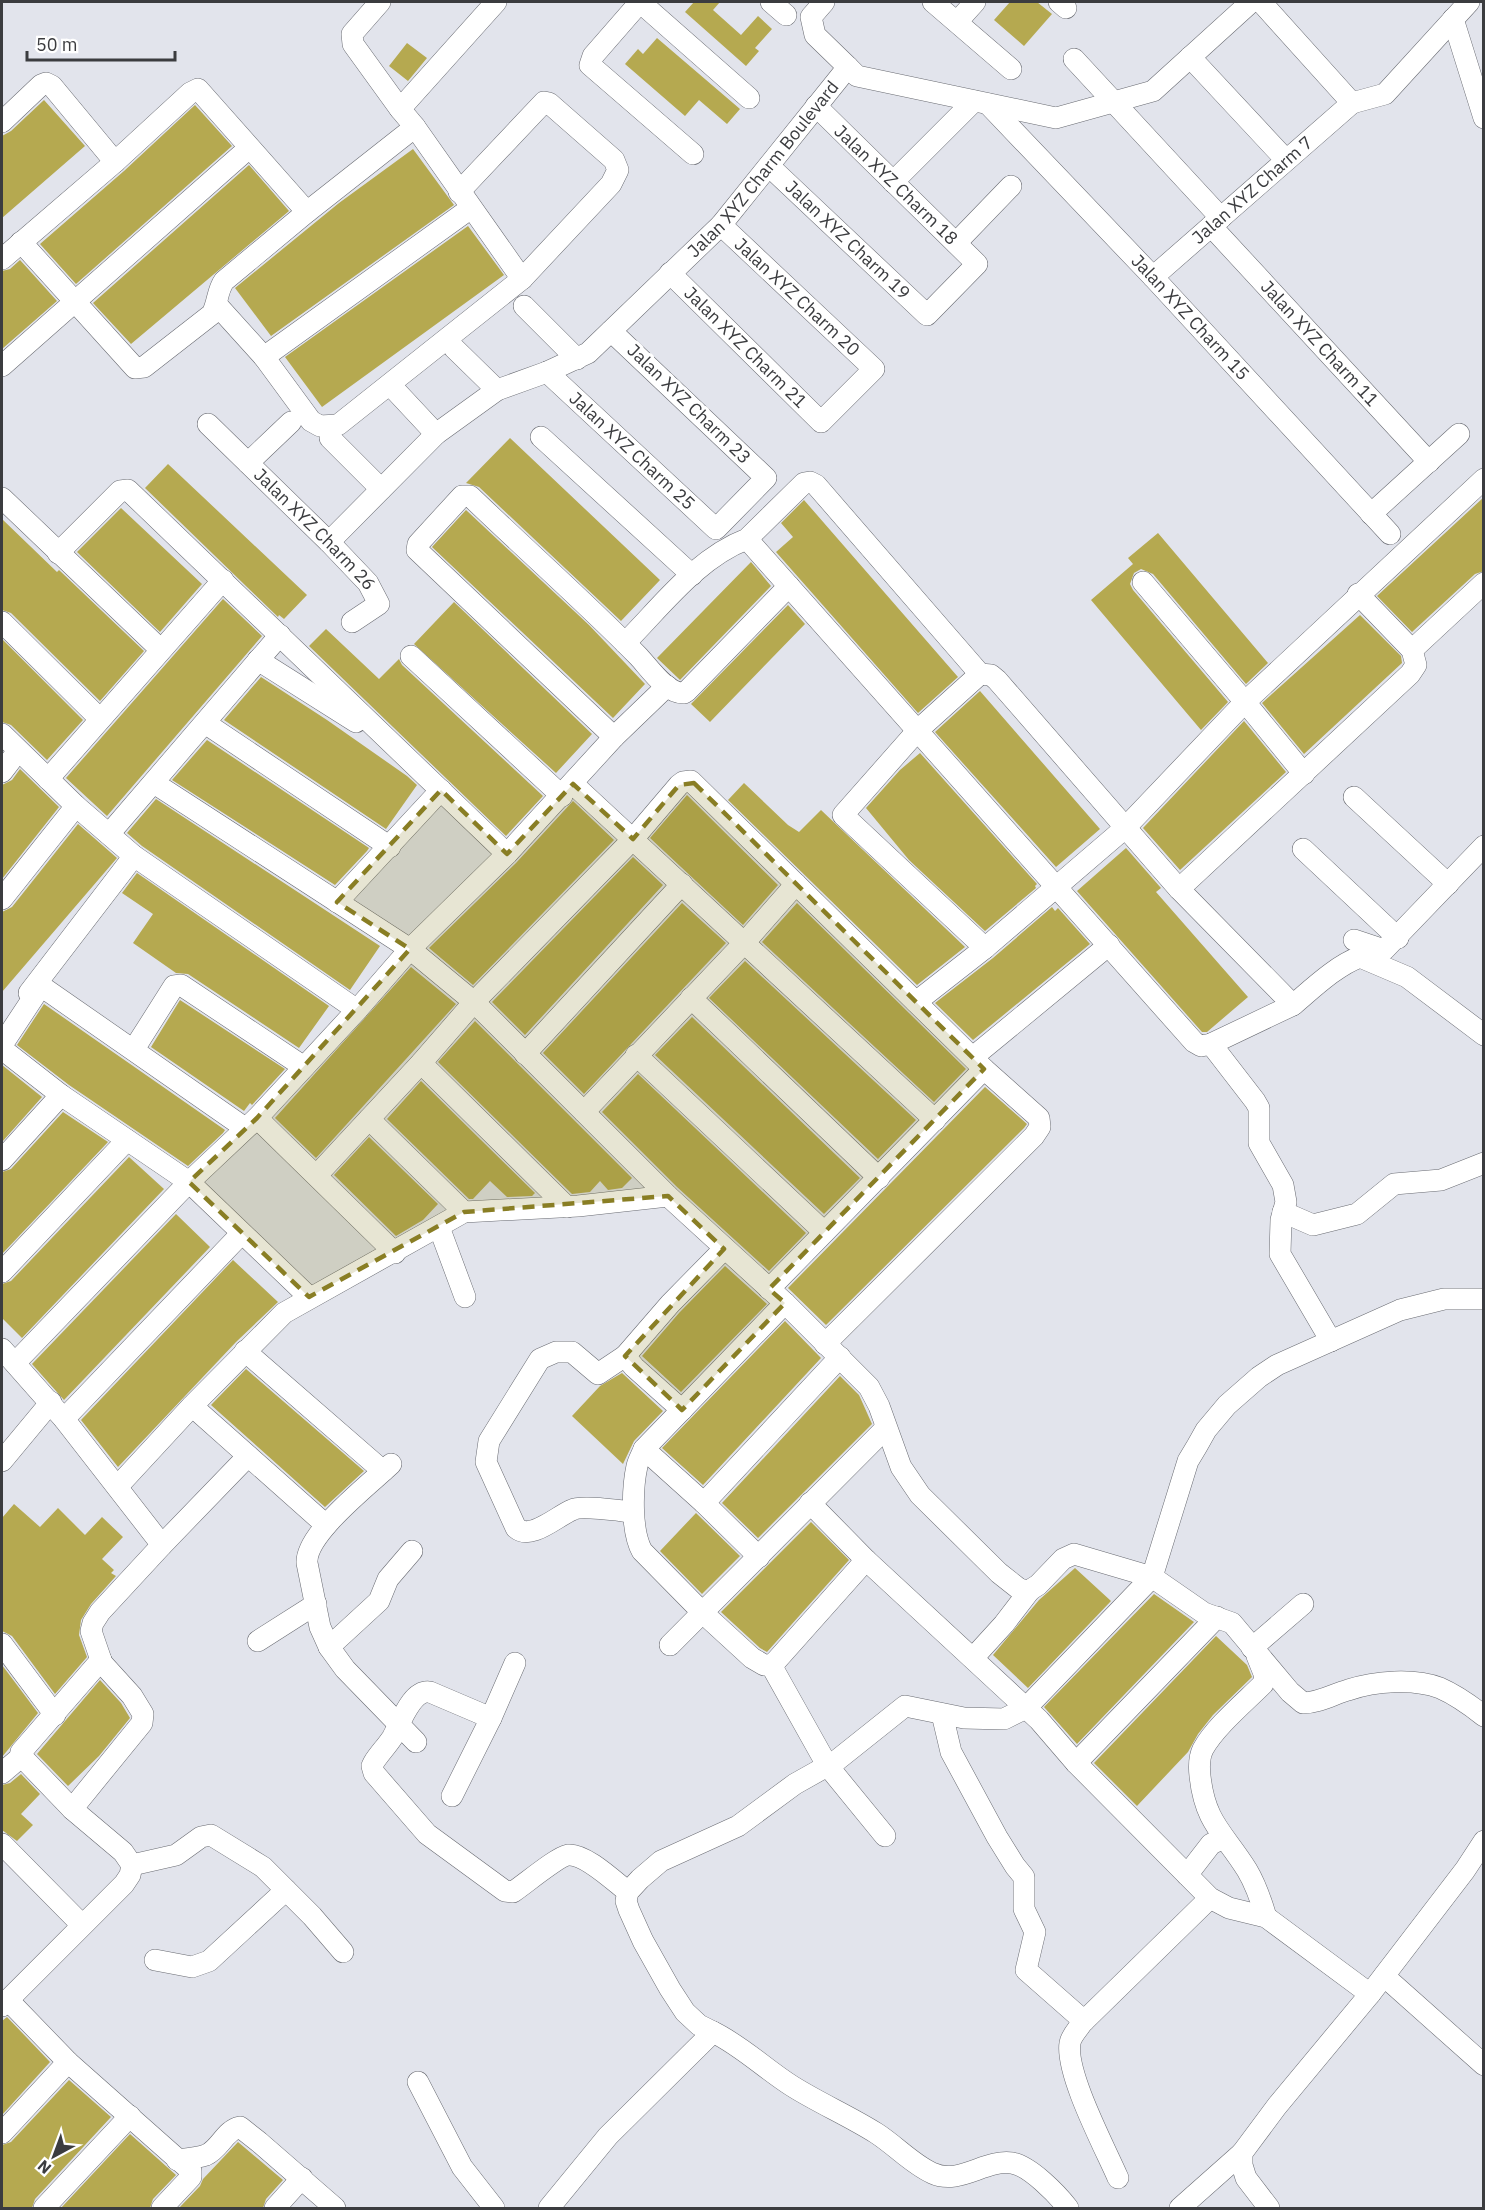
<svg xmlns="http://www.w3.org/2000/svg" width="1485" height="2210" font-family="'IBM Plex Sans',sans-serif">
<rect width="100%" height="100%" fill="#e2e4ec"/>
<path fill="#b5a950" d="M694 2H720L713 10 741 35 758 16 772 29 755 48 759 51 746 66 685 12Z
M1010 2H1037L1052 14 1024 46 994 20Z
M657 38 740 109 727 124 699 100 685 116 625 64 638 49 643 54Z
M407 43 427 58 408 81 389 66Z
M44 100 85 146 2 218V136L11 131Z
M195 105 232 146 76 284 40 244 124 171Z
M413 149 454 205 271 336 235 288 339 203Z
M249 165 289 211 131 344 93 303Z
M468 226 504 275 322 407 285 357Z
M20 260 57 301 2 349V271L10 269Z
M510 438 660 580 621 621 479 487 466 483Z
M168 464 307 595 284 619 279 615 278 617 145 488Z
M1484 497V571L1475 574 1412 632 1377 596Z
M804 500 958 677 918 713 776 552 793 537 781 523Z
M121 508 202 584 160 632 77 552Z
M466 510 589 625 645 684 613 718 432 547Z
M2 519 57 572 59 570 144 651 100 701 11 613 2 610Z
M1158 533 1268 663 1246 684 1153 574 1141 569 1134 573 1130 584 1133 590 1228 702 1201 730 1091 600 1133 564 1128 558Z
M751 562 771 586 680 680 678 678 657 658Z
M223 599 262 636 107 816 66 778Z
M454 602 592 734 556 773 414 644Z
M788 605 805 624 710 722 691 704Z
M1360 615 1401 656 1402 663 1304 754 1262 703Z
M326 629 379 679 399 659 402 665 543 796 506 836 309 646Z
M2 639 83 720 47 760 11 725 2 722Z
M261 677 327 720 407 776 417 785 386 829 224 720Z
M980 691 1100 829 1056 867 935 732Z
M1244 721 1286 772 1180 870 1143 828Z
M207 740 369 848 367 851 335 885 172 780Z
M920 753 1037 884 1035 886 1036 888 985 931 909 860 866 808 900 770Z
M20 769 59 807 2 879V785L12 780Z
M744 783 788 825 799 832 821 810 965 947 917 985 728 800Z
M687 795 778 885 743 925 650 838Z
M156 799 380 946 350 990 142 846 127 833Z
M573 801 614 840 473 985 429 948 516 863Z
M78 824 117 858 2 992V912L12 907Z
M1126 848 1161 888 1156 892 1248 997 1207 1032H1202L1077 891Z
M633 857 663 885 525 1035 492 1002Z
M137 873 329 1006 299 1048 188 974 176 973 133 943 153 914 122 893Z
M682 903 726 943 584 1094 543 1053Z
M797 903 966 1069 934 1102 762 942Z
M1052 907 1055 911 1058 908 1090 944 973 1040 935 1003 993 958Z
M745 961 916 1120 878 1159 709 998Z
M411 967 456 1004 316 1158 275 1118Z
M180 1000 285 1069 252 1105 250 1103 244 1111 151 1047Z
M44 1004 225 1130 223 1133 188 1166 69 1085 17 1045Z
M692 1017 860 1178 824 1214 655 1055Z
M475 1021 632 1178 622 1188 608 1190 600 1181 590 1192 572 1194 438 1062Z
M2 1065 42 1097 2 1142Z
M638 1074 806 1233 769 1271 677 1187 602 1112Z
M421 1081 535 1193 532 1196 507 1197 490 1181 473 1199H469L387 1119Z
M985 1087 1027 1124 1024 1128 826 1325 788 1288Z
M63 1112 108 1142 2 1254V1172L11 1169Z
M369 1137 438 1204 423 1220 396 1236 334 1175Z
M129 1157 164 1189 22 1338 2 1318V1284L11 1281Z
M176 1214 210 1247 64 1400 32 1364Z
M233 1260 278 1302 236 1342 118 1467 81 1420Z
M725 1266 767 1304 681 1392 642 1356 679 1313Z
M785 1321 821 1358 703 1485 662 1448Z
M246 1369 364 1471 325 1507 211 1405Z
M622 1373 663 1411 634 1441 623 1464 572 1416 600 1386Z
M840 1376 859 1395 872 1424 758 1538 722 1503Z
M14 1504 40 1527 58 1508 85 1535 102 1517 123 1537 102 1559 114 1570 111 1573 116 1576 91 1604 81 1620 79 1635 87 1657 55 1694 12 1636 2 1631V1518Z
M696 1513 740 1556 702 1594 660 1551Z
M811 1522 849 1560 767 1652 760 1648 721 1612Z
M1075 1568 1111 1601 1028 1688 993 1655 1039 1600Z
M1154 1594 1194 1622 1077 1744 1044 1707Z
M1216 1636 1247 1665 1252 1677 1213 1715 1198 1734 1188 1752 1137 1806 1094 1763Z
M2 1665 38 1713 2 1757Z
M100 1680 121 1703 130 1718 99 1756 68 1786 37 1754Z
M21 1774 40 1794 21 1814 33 1825 17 1841 2 1830V1785L10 1783Z
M7 2017 50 2062 2 2115V2021Z
M69 2080 111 2117 35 2199 32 2208H2V2145L11 2142Z
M130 2134 176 2175 153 2199 150 2208H61Z
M238 2142 283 2180 266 2199 263 2208H179L200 2186 203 2179Z"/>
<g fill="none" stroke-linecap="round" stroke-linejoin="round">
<defs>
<g id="minor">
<path d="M380 2 352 34 353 44 400 109 415 127 522 279"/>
<path d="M640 2 593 56 590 65 693 154"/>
<path d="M640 2 749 98"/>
<path d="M771 2 786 15"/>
<path d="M824 2 811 17 815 35 848 67"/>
<path d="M933 2 1011 69"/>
<path d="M1059 2 1066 8"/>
<path d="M1261 2 1352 103 1385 94 1469 2"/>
<path d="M1453 19 1484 118"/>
<path d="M957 22 975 2"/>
<path d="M1190 57 1286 160"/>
<path d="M1074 59 1221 218"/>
<path id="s1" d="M988 104 1153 277 1390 534"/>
<path d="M400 109 496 2"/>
<path d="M2 122 41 85 46 83 52 86 115 162"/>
<path id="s2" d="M769 166 927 315 977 264 816 106"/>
<path d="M893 182 974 101"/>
<path id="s3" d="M1211 226 1429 462"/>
<path d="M21 242 135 368 144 367 212 314C218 303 217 291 224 281L307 212 415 127"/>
<path d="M956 243 1011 186"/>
<path d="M2 259 115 162 190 93 198 89 307 212"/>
<path id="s4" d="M670 273 821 422 874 369 721 225"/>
<path id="s5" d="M1153 277 1352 103"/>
<path d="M217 305 264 357 311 421 320 426 338 425 522 279 611 184 618 170 614 160 549 103 544 102 459 192"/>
<path d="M524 306 577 359"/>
<path d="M454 348 497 390"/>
<path d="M264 357 471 208"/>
<path d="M2 366 249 148"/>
<path id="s6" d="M547 372 716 529 766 478 611 331"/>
<path d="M394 389 436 434"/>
<path id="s7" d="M208 424 329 542 368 583 379 604 352 622"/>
<path d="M541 437 692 575"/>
<path d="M330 438 381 489"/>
<path d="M248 463 291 422"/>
<path d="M2 498 160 649"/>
<path d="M1371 514 1459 434"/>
<path id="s8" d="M329 542 436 434 497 390 547 372 588 353 721 225 848 67 857 76 1056 118 1153 91 1251 2"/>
<path d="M58 553 120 491 128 490 507 854"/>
<path d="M1143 582 1245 702 1304 774"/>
<path d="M2 622 100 719"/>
<path d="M625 643C661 607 697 558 747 539L1194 1042 1201 1046 1211 1044 1293 1005 1179 889 997 680 991 675 980 674 816 485 810 482 804 483 747 539"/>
<path d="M1412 650 1484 583"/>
<path d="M411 656 562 796"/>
<path d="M258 660 356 722"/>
<path d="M980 674 918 730 843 815 985 948"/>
<path d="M205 723 390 847"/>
<path d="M2 734 76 806 134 856 357 1010"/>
<path d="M614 737 417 550 418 544 462 496H470C526 550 585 602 639 657 650 669 667 694 684 693L687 691 789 586"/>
<path d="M2 772 18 751"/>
<path d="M48 779 223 580"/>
<path d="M154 783 410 949 474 1002 668 1196 785 1303 869 1387 879 1406 901 1467 920 1495 999 1573 1018 1588 1024 1591 1030 1590 1038 1585 1063 1559 1074 1554 1152 1577 1204 1613 1232 1623 1290 1692 1303 1703C1319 1703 1334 1694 1348 1690 1375 1681 1414 1678 1440 1688 1456 1695 1470 1705 1484 1716"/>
<path d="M573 784 935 1120"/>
<path d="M1354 797 1448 884"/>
<path d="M109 834 280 635"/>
<path d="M1303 849 1398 938"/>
<path d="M1179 889 1410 674 1416 665 1412 650 1358 594"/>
<path d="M2 899 76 806"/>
<path d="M337 902 441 790"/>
<path d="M1354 940 1384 950 1484 846"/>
<path d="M29 993 134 856"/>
<path d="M691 998 879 1178"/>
<path d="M916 1002 985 948 1125 828 1245 702 1484 479"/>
<path d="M1293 1005C1312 989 1337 965 1360 957L1407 977 1484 1035"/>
<path d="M1211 1044 1255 1101 1259 1108V1143L1283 1185 1286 1202 1281 1220 1280 1254 1331 1341"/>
<path d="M2 1045 41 986 245 1128"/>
<path d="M2 1049 61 1095 189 1182 309 1297"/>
<path d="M134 1049 174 986 181 985 304 1067"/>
<path d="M525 1054 682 884"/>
<path d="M636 1055 824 1232"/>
<path d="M973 1057 1109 945"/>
<path d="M421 1063 567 1207"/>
<path d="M584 1112 745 942 796 884"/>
<path d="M257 1118 395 1253"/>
<path d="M369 1119 464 1212"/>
<path d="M2 1160 61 1095"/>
<path d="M317 1175 421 1063 474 1002 633 839 679 785 683 782 691 781 984 1069 1039 1118 1040 1127 1034 1136 825 1344"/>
<path d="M1283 1212 1313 1225 1357 1214 1394 1184 1441 1180 1484 1163"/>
<path d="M439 1227 465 1297"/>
<path d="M2 1272 127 1140"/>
<path d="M769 1289 984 1069"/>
<path d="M785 1303 644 1449C642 1454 638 1461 637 1466 632 1489 631 1531 642 1551L704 1614 752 1658 764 1665H771L776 1661 866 1560"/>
<path d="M2 1349 64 1419 162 1545"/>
<path d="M245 1351 383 1471"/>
<path d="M625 1356 598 1374 572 1352H556L540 1359 489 1441 486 1462 516 1528C531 1541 557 1516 572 1510 581 1505 621 1511 633 1512"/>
<path d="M15 1363 189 1182 257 1118 357 1010 410 949 507 854 614 737 667 686"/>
<path d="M192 1406 326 1525"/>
<path d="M682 1410 634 1367 625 1356 670 1304 724 1249"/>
<path d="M64 1419 241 1234"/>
<path d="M644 1449 704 1503 759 1557"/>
<path d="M2 1461 51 1402"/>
<path d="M391 1464C370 1484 305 1534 307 1563L320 1627 329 1647 345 1669 416 1742"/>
<path d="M118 1486 192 1406 284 1313 464 1212 578 1206 668 1196"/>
<path d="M704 1503 840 1357"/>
<path d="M810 1503 866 1560 1039 1720 1076 1763 1210 1898 1229 1908 1266 1917 1370 1994"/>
<path d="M258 1641 316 1604"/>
<path d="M2 1644 55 1715"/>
<path d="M670 1645 886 1428"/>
<path d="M329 1647 379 1601 388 1579 412 1551"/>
<path d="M1252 1648 1303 1604"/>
<path d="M1257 1656 1265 1676 1263 1684C1245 1702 1215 1727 1203 1749 1199 1757 1199 1767 1200 1776 1205 1823 1224 1833 1247 1870 1256 1885 1261 1900 1266 1917"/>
<path d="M973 1658 1004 1624 1030 1590"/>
<path d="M515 1663 491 1718 430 1692C411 1689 400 1725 392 1738 386 1747 379 1754 374 1762L372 1766 374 1773 427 1834 505 1891 513 1892C525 1884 557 1857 568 1855 585 1853 615 1882 628 1892"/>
<path d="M771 1665 827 1765 885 1836"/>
<path d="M942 1714 951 1752 997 1837 1015 1866 1024 1877V1909L1035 1932 1026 1970 1084 2021"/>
<path d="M1076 1763 1217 1617"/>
<path d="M2 1773 22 1756"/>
<path d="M452 1796 491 1718"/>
<path d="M72 1809 25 1760 21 1752 101 1660"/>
<path d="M2 1844 82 1925"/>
<path d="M132 1865 176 1855 201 1837 211 1835 263 1867 312 1916 343 1952"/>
<path d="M1187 1875 1211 1844 1224 1838"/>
<path d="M155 1960 192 1967 209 1961 286 1890"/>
<path d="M1384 1976 1484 2065"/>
<path d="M8 2000 68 2062 191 2171V2177L162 2208"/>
<path d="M2 2006 124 1884 130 1875 132 1865 123 1852 72 1809 142 1723 143 1714 132 1696 102 1663 91 1631 93 1623 100 1612 162 1545 248 1456"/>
<path d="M713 2032 699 2025 685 2012 670 1989 643 1941 629 1910 626 1901 628 1892 640 1879 661 1861 738 1826 795 1784 836 1761 905 1706 964 1718 1004 1719 1026 1708 1152 1577 1188 1461 1197 1446 1206 1430 1227 1405 1259 1377 1277 1365 1400 1310 1444 1299H1484"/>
<path d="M418 2082 462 2167 494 2208"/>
<path d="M2 2133 68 2062"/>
<path d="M177 2160C186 2159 197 2158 206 2155 220 2149 225 2130 240 2127L259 2142 335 2208"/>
<path d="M1118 2178C1105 2148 1065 2073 1070 2043 1071 2036 1078 2029 1082 2023L1210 1898"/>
<path d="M44 2208 130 2116"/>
<path d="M275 2208 302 2178"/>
<path d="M549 2208 608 2136 713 2032C742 2046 765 2069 792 2086 819 2103 849 2116 876 2133 895 2145 912 2164 932 2173 959 2186 985 2159 1012 2163 1030 2166 1057 2194 1068 2208"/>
<path d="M1180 2208 1242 2153"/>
<path d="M1269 2208 1246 2178 1242 2165V2153L1277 2106 1370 1994 1465 1870 1484 1841"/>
</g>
</defs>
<use href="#minor" stroke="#696b72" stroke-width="22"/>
<use href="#minor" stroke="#fff" stroke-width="21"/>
</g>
<path fill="#897e24" fill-opacity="0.2" stroke="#897e24" stroke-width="4.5" stroke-dasharray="12 8" stroke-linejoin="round" d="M694 783 984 1069 769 1289 785 1303 682 1410 625 1356 724 1249 668 1196 464 1212 309 1297 189 1182 257 1118 410 949 337 902 441 790 507 854 573 784 633 839 679 785Z"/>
<g text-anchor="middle" stroke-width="6" stroke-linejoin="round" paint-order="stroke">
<g font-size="18" fill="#3b3c3f" stroke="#fff">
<text dy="6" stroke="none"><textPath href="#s8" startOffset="580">Jalan XYZ Charm Boulevard</textPath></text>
<text transform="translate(896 185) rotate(44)" y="6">Jalan XYZ Charm 18</text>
<text dy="6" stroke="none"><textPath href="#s5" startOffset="132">Jalan XYZ Charm 7</textPath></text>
<text dy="6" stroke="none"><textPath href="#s2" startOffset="108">Jalan XYZ Charm 19</textPath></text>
<text transform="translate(797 297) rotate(43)" y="6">Jalan XYZ Charm 20</text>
<text dy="6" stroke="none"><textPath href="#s1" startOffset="294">Jalan XYZ Charm 15</textPath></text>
<text dy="6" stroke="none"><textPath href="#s3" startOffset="160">Jalan XYZ Charm 11</textPath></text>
<text dy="6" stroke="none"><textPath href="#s4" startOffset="106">Jalan XYZ Charm 21</textPath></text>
<text transform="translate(689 404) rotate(44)" y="6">Jalan XYZ Charm 23</text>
<text dy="6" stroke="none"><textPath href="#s6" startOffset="116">Jalan XYZ Charm 25</textPath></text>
<text dy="6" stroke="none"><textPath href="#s7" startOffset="150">Jalan XYZ Charm 26</textPath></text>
</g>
</g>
<rect width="1485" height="2210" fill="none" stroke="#3b3c3f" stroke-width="6"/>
<g transform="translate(54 2156) rotate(221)" stroke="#ffffff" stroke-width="4.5" paint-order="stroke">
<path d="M0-4.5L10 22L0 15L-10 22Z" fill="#3b3c3f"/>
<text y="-9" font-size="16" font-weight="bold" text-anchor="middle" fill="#3b3c3f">N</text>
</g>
<path d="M27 51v9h148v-9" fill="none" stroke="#3b3c3f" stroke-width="3"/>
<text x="36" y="51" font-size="18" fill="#3b3c3f" stroke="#ffffff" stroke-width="4.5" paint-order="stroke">50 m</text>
</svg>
